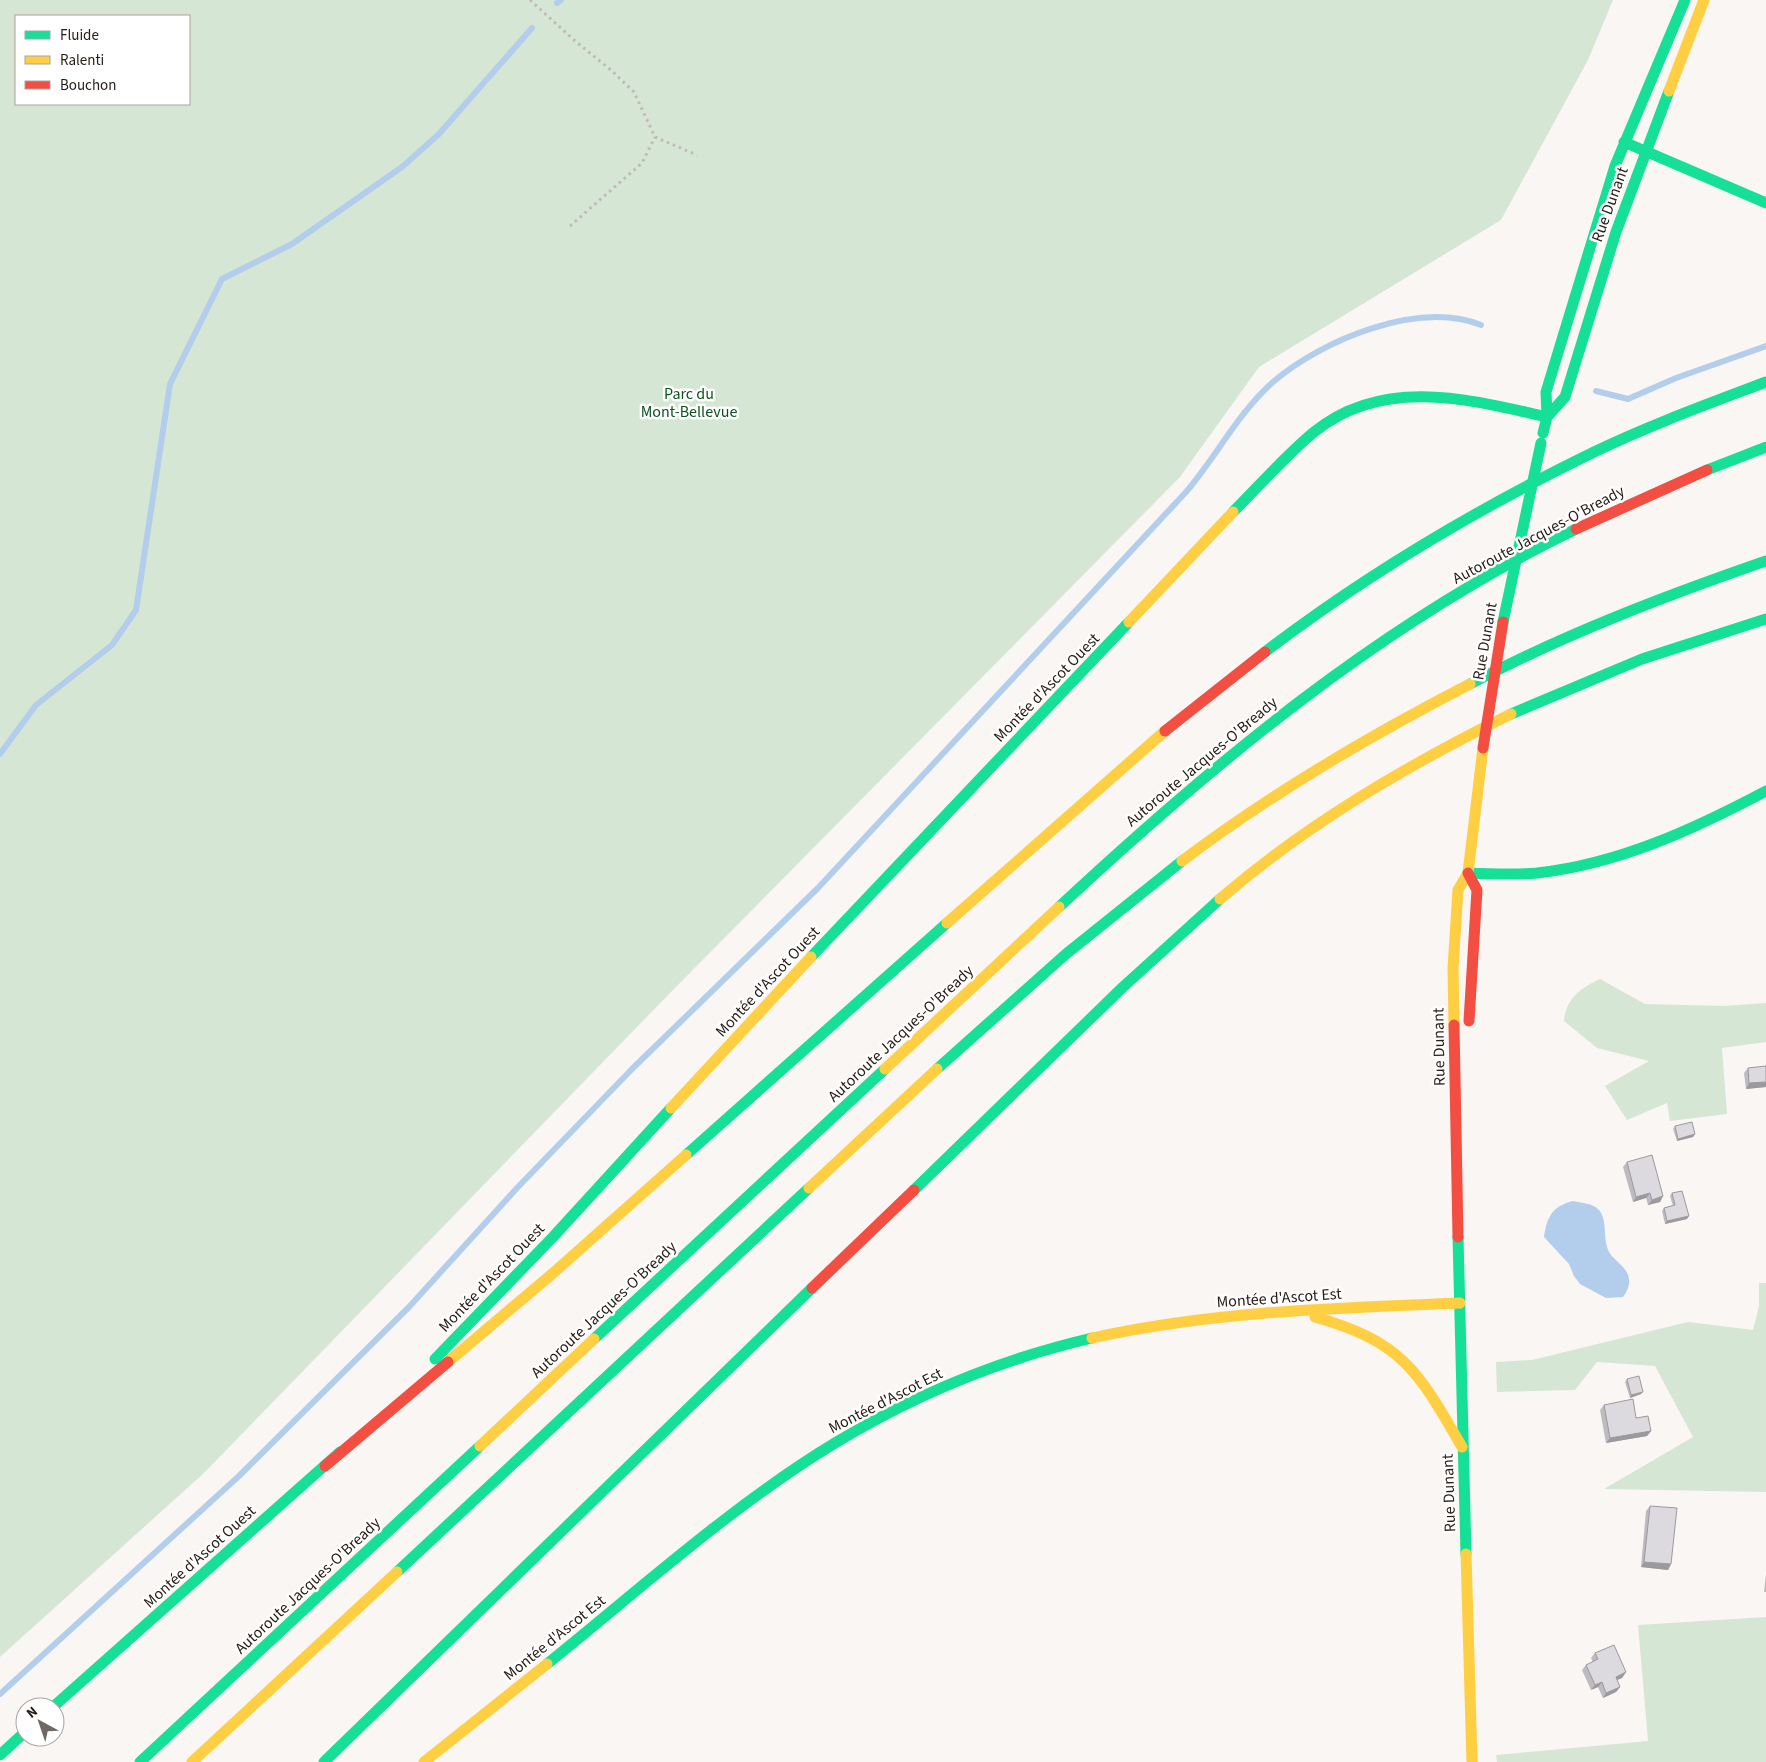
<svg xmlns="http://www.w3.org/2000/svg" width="1766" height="1762" font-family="'Source Sans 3',sans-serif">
<rect width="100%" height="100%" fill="#faf6f4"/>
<path fill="#d6e6d5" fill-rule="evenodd" d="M0 0H1613L1588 60 1501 220 1259 367 1180 477 669 994 204 1473 0 1657ZM16 16H189V104H16Z
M1600 979 1645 1004 1724 1006 1766 1003V1042L1722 1048 1727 1114 1670 1121 1667 1103 1627 1120 1605 1086 1649 1061 1597 1048 1564 1021C1566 998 1581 988 1600 979Z
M1759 1283H1766V1492L1604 1489 1693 1437 1655 1366 1597 1362 1575 1390 1497 1392 1496 1362 1532 1360 1688 1322 1753 1330 1759 1306Z
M1766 1617V1762H1497L1496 1755 1648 1741 1638 1625Z"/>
<path fill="#b2ceec" d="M1573 1201C1581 1203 1593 1203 1599 1210 1609 1222 1601 1241 1611 1255 1617 1262 1628 1269 1629 1279 1630 1286 1627 1291 1623 1297L1606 1298 1580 1284 1574 1276 1569 1264 1544 1237C1547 1216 1553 1206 1573 1201Z"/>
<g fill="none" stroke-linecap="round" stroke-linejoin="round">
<path stroke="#b2ceec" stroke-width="6" d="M557 3 561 0
M1596 391 1628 399 1676 378 1766 346
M0 754 36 705 112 645 136 610 170 384 222 279 292 244 402 167 439 134 532 28
M0 1694 239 1476 409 1307 517 1188 632 1069 818 888 1186 492C1216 457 1238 413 1273 382 1322 340 1418 300 1481 325"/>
<path stroke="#bfbab7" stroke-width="3" stroke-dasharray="2.5 4" stroke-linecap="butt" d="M530 0 574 40 612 71 634 92 655 137 697 155
M570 226 642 163 655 137"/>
<path stroke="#16e098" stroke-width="11" d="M1624 142 1766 203
M1547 417 1565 397 1616 232 1669 91
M1543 433 1547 417 1546 392 1615 166 1685 0
M1707 470 1766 447
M1233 512C1260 485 1285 456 1314 432 1383 376 1469 399 1547 417
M1265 652C1367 574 1479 508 1594 452 1650 425 1708 404 1766 382
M1470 684C1565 634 1665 596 1766 561
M1511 714 1642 659 1766 619
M1468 873C1491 874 1514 875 1537 873 1619 864 1694 829 1766 791
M1059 907C1216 761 1382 623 1576 529
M811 957 1129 622
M937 1069 1066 954 1182 861
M686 1155 947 923
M914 1190 1123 987 1220 899
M1458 1237 1466 1554
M594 1339 885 1069
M435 1359 553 1237 671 1108
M397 1572 809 1188
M547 1664C639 1590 734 1504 835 1443 914 1395 1002 1359 1092 1338
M53 1707 340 1452
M0 1755 25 1732
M140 1762 480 1446
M324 1762 812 1288"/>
<path stroke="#ffcf43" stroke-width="11" d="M1669 91 1704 0
M1129 622 1233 512
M1182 861C1272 793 1369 736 1470 684
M1220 899C1308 823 1408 765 1511 714
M947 923 1165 731
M1454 1025 1453 968 1458 890 1468 873 1483 748
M885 1069 1059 907
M671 1108 811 957
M809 1188 937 1069
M1315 1317C1403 1342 1418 1371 1462 1447
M1092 1338C1213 1311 1337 1308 1460 1303
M448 1362 552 1274 686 1155
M480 1446 594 1339
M1466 1554 1472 1762
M192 1762 397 1572
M424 1762 547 1664"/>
<path stroke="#f24e42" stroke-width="11" d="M1576 529 1707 470
M1165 731 1265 652
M1468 873 1477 890 1469 1021
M1454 1025 1458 1237
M812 1288 914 1190
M325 1466 448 1362"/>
<path stroke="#16e098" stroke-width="11" d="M1503 622 1541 443"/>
<path stroke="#f24e42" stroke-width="11" d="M1483 748 1503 622"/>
</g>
<path fill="#bdbbc0" d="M1766 1066V1087L1746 1089 1744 1073 1748 1068Z
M1675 1126 1695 1134 1693 1137 1677 1141 1673 1129Z
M1627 1162 1663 1196 1660 1202 1648 1205 1646 1198 1633 1202 1623 1167Z
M1672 1193 1687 1219 1665 1224 1662 1211 1664 1208 1673 1206 1670 1196Z
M1627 1379 1641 1394 1630 1398 1625 1382Z
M1604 1405 1636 1418 1651 1431 1647 1436 1606 1443 1600 1410Z
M1650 1506 1671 1564 1668 1570 1641 1567 1646 1511Z
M1766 1574V1592H1764Z
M1595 1653 1626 1672 1622 1678 1617 1680 1620 1687 1616 1692 1603 1698 1598 1687 1591 1690 1582 1670 1586 1665 1593 1662 1591 1658Z"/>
<path fill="#9a999c" d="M1766 1082V1087L1746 1089 1749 1083Z
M1695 1134 1693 1137 1677 1141 1678 1139Z
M1650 1193 1646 1198 1633 1202 1636 1197Z
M1663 1196 1660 1202 1648 1205 1652 1200Z
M1689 1216 1687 1219 1665 1224 1667 1221Z
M1643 1392 1641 1394 1630 1398 1631 1395Z
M1651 1431 1647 1436 1606 1443 1610 1438Z
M1644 1562 1671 1564 1668 1570 1641 1567Z
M1626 1672 1622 1678 1612 1682 1616 1677Z
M1602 1682 1598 1687 1591 1690 1595 1685Z
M1620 1687 1616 1692 1603 1698 1606 1693Z"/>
<path fill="#dcdadf" stroke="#9a999c" d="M1766 1066V1082L1749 1083 1748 1068Z
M1692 1122 1695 1134 1678 1139 1675 1126Z
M1652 1155 1663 1196 1652 1200 1650 1193 1636 1197 1627 1162Z
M1682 1191 1689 1216 1667 1221 1664 1208 1675 1205 1672 1193Z
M1639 1376 1643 1392 1631 1395 1627 1379Z
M1633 1399 1636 1418 1648 1416 1651 1431 1610 1438 1604 1405Z
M1650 1506 1677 1508 1671 1564 1644 1562Z
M1614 1645 1626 1672 1616 1677 1620 1687 1606 1693 1602 1682 1595 1685 1586 1665 1598 1659 1595 1653Z"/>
<g text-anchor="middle" stroke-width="5" stroke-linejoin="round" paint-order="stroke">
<g font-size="16" fill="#261b16" stroke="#fff">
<text transform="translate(1609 204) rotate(-70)" y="6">Rue Dunant</text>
<text transform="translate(1538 534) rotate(-28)" y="6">Autoroute Jacques-O'Bready</text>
<text transform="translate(1484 641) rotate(-80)" y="6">Rue Dunant</text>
<text transform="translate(1046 687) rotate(-46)" y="6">Montée d'Ascot Ouest</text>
<text transform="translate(1201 761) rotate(-40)" y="6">Autoroute Jacques-O'Bready</text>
<text transform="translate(767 981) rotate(-47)" y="6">Montée d'Ascot Ouest</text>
<text transform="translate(900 1033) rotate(-43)" y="6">Autoroute Jacques-O'Bready</text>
<text transform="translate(1438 1047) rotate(-91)" y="6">Rue Dunant</text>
<text transform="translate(491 1277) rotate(-46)" y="6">Montée d'Ascot Ouest</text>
<text transform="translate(1279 1297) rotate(-4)" y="6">Montée d'Ascot Est</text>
<text transform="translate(603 1309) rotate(-43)" y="6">Autoroute Jacques-O'Bready</text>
<text transform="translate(885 1400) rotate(-27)" y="6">Montée d'Ascot Est</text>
<text transform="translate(1448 1493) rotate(-92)" y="6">Rue Dunant</text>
<text transform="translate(199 1556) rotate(-42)" y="6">Montée d'Ascot Ouest</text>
<text transform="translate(307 1585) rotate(-43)" y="6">Autoroute Jacques-O'Bready</text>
<text transform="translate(554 1637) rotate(-39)" y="6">Montée d'Ascot Est</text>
</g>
<g font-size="16" fill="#0b5420" stroke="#fff">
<text x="689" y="399">Parc du<tspan x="689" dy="18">Mont-Bellevue</tspan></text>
</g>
</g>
<rect x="15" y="15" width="175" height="90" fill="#ffffff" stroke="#a8a4a2"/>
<rect x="25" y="31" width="25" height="8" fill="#16e098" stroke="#a8a4a2"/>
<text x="60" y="40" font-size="15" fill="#261b16">Fluide</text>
<rect x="25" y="56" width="25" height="8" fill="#ffcf43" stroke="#a8a4a2"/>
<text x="60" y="65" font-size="15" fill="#261b16">Ralenti</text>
<rect x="25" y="81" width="25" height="8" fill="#f24e42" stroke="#a8a4a2"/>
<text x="60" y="90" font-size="15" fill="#261b16">Bouchon</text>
<g transform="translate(40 1722) rotate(320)"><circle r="24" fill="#ffffff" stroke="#a8a4a2"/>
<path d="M0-4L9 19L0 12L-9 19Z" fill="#706864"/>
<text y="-8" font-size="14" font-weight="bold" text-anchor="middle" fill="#261b16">N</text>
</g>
</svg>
